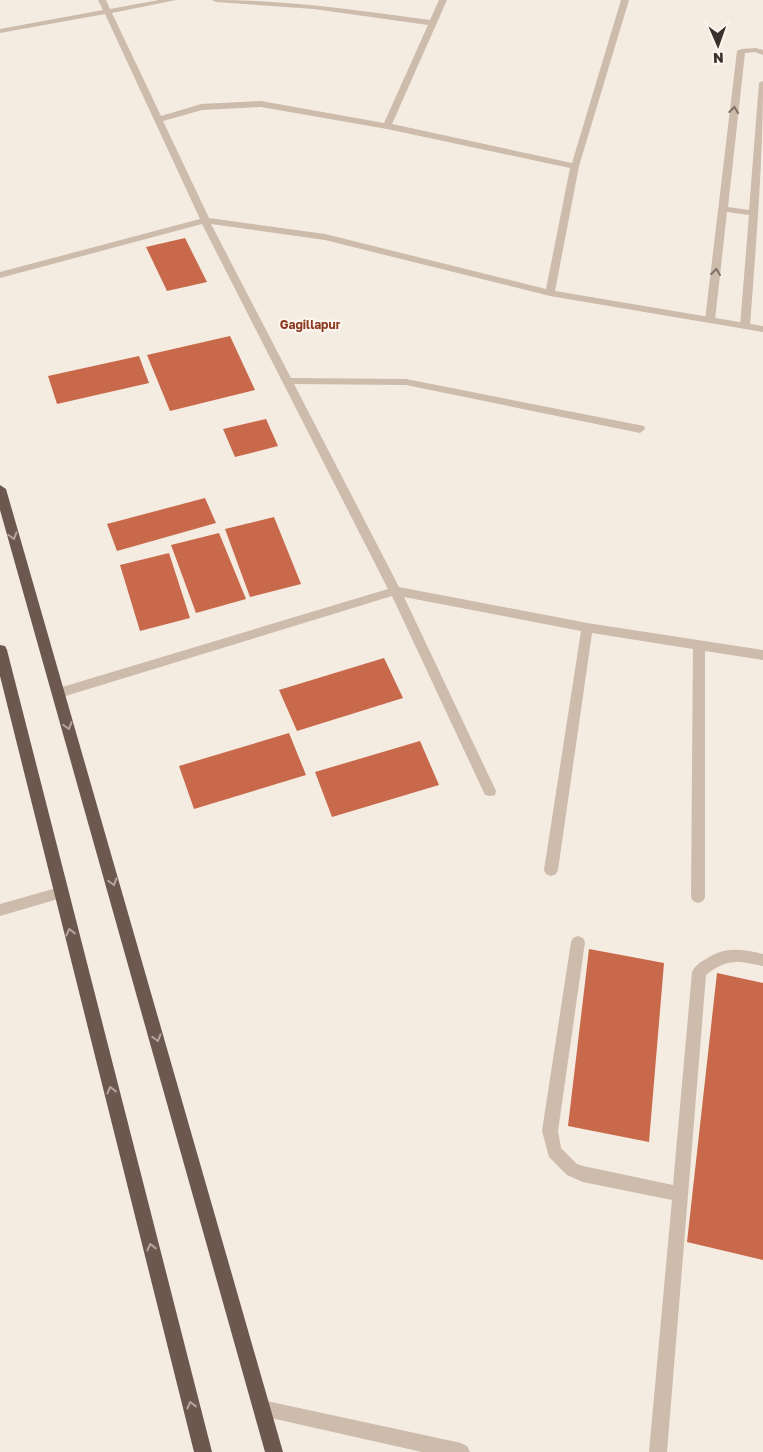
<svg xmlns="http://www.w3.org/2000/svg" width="763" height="1452" font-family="'Golos Text',sans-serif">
<rect width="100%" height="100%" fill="#f4ebe1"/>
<path fill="#c8694b" d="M185 238 207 282 167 291 146 247Z
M230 336 255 390 170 411 147 355Z
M139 356 149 383 57 404 48 376Z
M266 419 278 446 235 457 223 429Z
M205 498 216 523 117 551 107 524Z
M274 517 301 584 250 597 225 529Z
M219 533 246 599 196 613 171 545Z
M169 553 190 618 140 631 120 565Z
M384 658 403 698 297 731 279 690Z
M289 733 306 775 194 809 179 766Z
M420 741 439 785 332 817 315 772Z
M589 949 664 963 649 1142 568 1126Z
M717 973 763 983V1260L687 1242Z"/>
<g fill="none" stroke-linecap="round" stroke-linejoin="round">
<path fill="#cdbbac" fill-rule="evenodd" d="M756 48 763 50V55L755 52 745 53 728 207 749 210 759 83 763 81C763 163 756 244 750 326L745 329 740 326 749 215 727 212 715 320 710 323 705 320 737 51 741 49Z
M578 936 583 938 585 942 558 1131 561 1148 577 1164 583 1166 673 1185 692 972C695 966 700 962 706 959 725 946 742 949 763 954V966C737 961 728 958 706 975L667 1452H649L672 1200 583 1182 567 1175 549 1157 542 1131 571 942 573 938Z
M262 1400 461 1443 467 1446 470 1452H422L262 1416 256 1414 254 1408 256 1402Z"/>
<path fill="#cdbbac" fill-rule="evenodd" d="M98 0H106L110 9 159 0H176L112 13 161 116 201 104 261 101 384 123 428 25 314 9 216 2 212 0C286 0 357 10 430 20L439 0H447L392 124 572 163 621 0H629L579 166 555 291 763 326V332L550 296 325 240 211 224 291 378 406 379 644 426 645 429 640 433 406 385 294 384 399 587 587 623 763 650V660L705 651V897L703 901 698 903 693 901 691 897 693 649 592 633 558 870 556 874 551 876 546 874 544 870 581 631 404 597 496 791 495 795 490 796 485 795 392 596 59 698 55 696 53 693 55 690 59 688 388 589 202 224 0 278V272L200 219 105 14 0 33V29L103 10ZM261 107 387 129 570 168 546 289 325 234 209 218 163 121 202 110Z
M60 887 65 889 67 893 65 897 0 916V904Z"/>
<path fill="#6c584f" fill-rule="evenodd" d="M0 485 6 489 283 1452H265L0 510Z
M0 645 5 646 7 650 212 1452H194L0 676Z"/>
</g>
<defs><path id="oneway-chevron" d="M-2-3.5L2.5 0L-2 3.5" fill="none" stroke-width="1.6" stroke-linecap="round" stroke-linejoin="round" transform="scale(1.25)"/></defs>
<g stroke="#7d6f65">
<use href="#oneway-chevron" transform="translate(734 110) rotate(-83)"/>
<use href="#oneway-chevron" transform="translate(716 272) rotate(-83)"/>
</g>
<g stroke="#b4a69e">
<use href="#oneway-chevron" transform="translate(13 536) rotate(74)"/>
<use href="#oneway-chevron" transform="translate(68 726) rotate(74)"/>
<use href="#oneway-chevron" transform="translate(113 882) rotate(74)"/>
<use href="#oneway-chevron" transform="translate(70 932) rotate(-104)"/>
<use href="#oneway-chevron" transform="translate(157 1038) rotate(74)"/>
<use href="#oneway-chevron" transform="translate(111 1090) rotate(-104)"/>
<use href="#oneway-chevron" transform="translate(151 1247) rotate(-104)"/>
<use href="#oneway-chevron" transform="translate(191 1405) rotate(-104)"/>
</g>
<g text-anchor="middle" stroke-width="5" stroke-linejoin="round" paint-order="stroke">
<g font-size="12" font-weight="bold" fill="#8c3b22" stroke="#fbf5ee">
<text x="310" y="329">Gagillapur</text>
</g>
</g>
<g transform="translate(718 45) rotate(178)" stroke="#fbf5ee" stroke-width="4" paint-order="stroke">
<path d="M0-4L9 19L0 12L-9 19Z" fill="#3b302b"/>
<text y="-8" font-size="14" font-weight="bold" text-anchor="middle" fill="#3b302b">N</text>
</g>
</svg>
